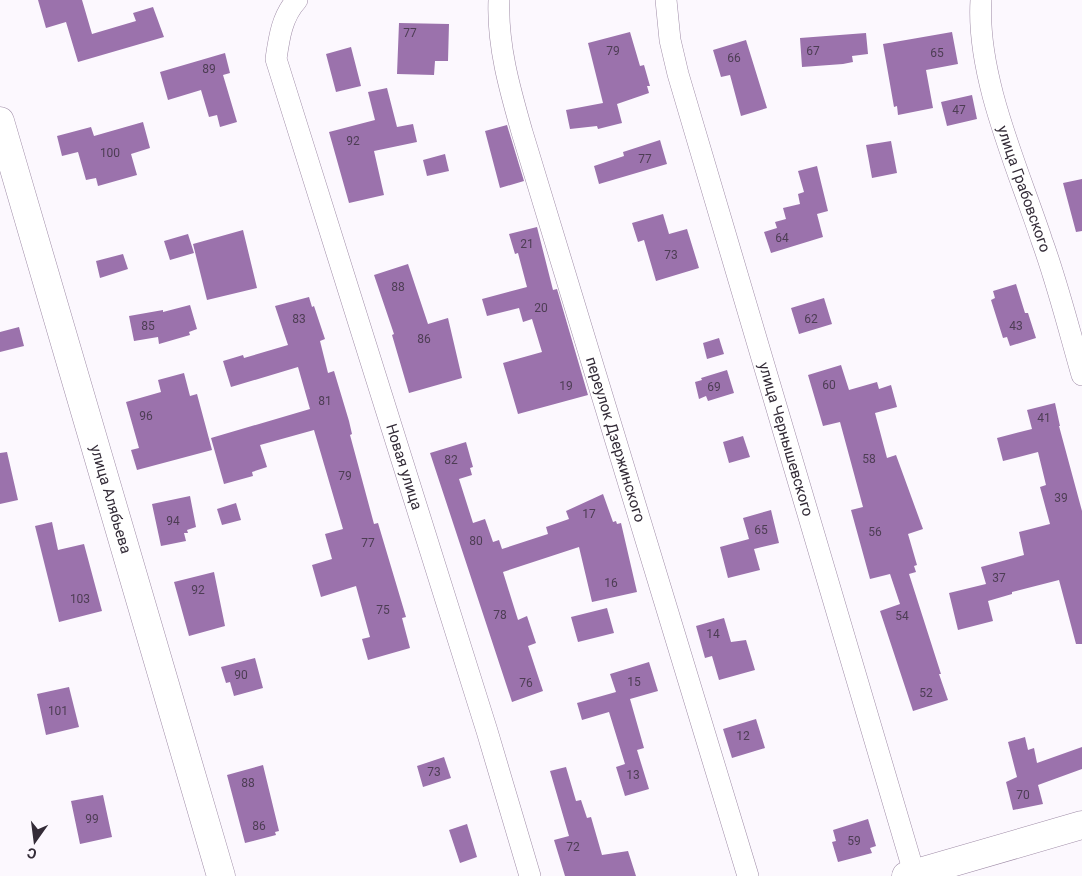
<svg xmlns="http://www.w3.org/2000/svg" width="1082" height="876" font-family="Roboto,sans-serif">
<rect width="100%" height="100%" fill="#fcf8fe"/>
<path fill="#9b72ac" d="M38 0H82L92 34 136 21 133 13 153 7 164 37 78 62 66 22 46 28Z
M399 23 449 24 448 61H435L434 75 397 74Z
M630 32 640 66 644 65 650 86H647L649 93 617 104 622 123 598 129 597 126 570 129 566 110 603 103 588 43Z
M952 32 958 64 926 70 933 108 898 115 897 106 894 107 883 44Z
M866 33 868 54 852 56 853 62 843 64 802 67 800 38Z
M746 40 767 108 741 116 730 75 721 77 713 50Z
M351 47 361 86 336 92 326 54Z
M225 53 230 73 223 75 237 122 220 127 217 115 209 117 201 90 168 100 160 72Z
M387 88 397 127 413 124 417 142 374 151 384 195 349 203 329 132 375 120 368 92Z
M972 95 977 119 947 126 941 102Z
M143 122 150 148 131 154 137 175 98 186 96 178 86 180 78 152 62 156 57 136 91 127 94 136Z
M507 125 524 181 500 188 485 131Z
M660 140 667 164 599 184 594 166 624 156 623 152Z
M891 141 897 173 872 178 866 145Z
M445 154 449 171 427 176 423 160Z
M817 166 828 211 817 214 823 237 771 253 764 232 777 228 775 222 786 219 783 208 800 204 798 194 804 192 798 171Z
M1082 179V231L1076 232 1063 183Z
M663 214 669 234 687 229 699 268 656 281 644 240 638 242 632 223Z
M537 227 553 290 557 289 588 395 518 414 503 363 542 352 532 319 523 322 519 308 487 316 482 299 527 287 518 253 515 254 509 234Z
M243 230 257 288 207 300 193 244Z
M188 234 194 253 170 260 164 241Z
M123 254 128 269 100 278 96 261Z
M408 264 428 324 448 318 462 378 409 393 392 335 394 334 374 275Z
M1016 284 1025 313H1028L1036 338 1010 346 1007 337 1003 338 991 300 995 298 993 291Z
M309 297 312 307 314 306 325 339 320 341 328 373 334 371 349 421 352 434 350 435 374 524 378 523 406 617 402 618 410 648 368 660 362 639 370 637 356 586 321 597 312 565 332 559 325 534 343 529 314 430 260 445 267 467 252 472 253 476 224 484 211 438 310 409 298 367 231 387 223 361 243 355 244 358 288 345 275 306Z
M824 298 832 324 799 334 791 308Z
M190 305 197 329 189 332 190 335 159 344 158 337 134 341 129 316 163 310V312Z
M19 327 24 346 0 352V332Z
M719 338 724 354 707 359 703 343Z
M841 365 849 390 877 382 879 389 891 385 897 407 875 413 887 458 896 455 923 529 908 534 917 565 914 566 916 572 909 574 941 674H939L948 700 913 711 880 611 900 604 890 574 870 579 851 510 863 507 840 422 823 426 808 375Z
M727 370 734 393 708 401 706 396 699 399 695 382 702 380 701 378Z
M184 373 190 396 197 394 212 450 137 470 131 450 139 448 126 402 161 392 158 380Z
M1055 403 1060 426H1059L1082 511V644H1076L1059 580 1012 592V594L988 601 993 621 958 630 949 593 986 584 981 567 1024 555 1019 532 1050 524 1040 487 1046 485 1038 452 1003 461 997 438 1032 429 1027 410Z
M743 436 750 457 729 463 723 442Z
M466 442 473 467 470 468 472 475 459 479 473 523 485 519 493 542 499 540 502 549 548 534 546 527 569 519 566 511 603 494 613 522 616 521 617 524 621 523 637 592 592 602 579 547 503 572 518 620 527 616 536 643 528 646 543 691 512 702 430 453Z
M7 452 18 500 0 504V453Z
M190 496 196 527 187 530 188 533H184L186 541 161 546 152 504Z
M236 503 241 520 222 525 217 509Z
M771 510 779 543 754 549 760 570 728 578 720 547 749 539 743 518Z
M52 522 58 550 84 544 102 611 59 622 35 526Z
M214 572 225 626 189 636 174 582Z
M607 608 614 633 578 642 571 617Z
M724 618 731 642 746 640 755 670 719 680 712 656 705 658 696 626Z
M255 658 263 688 234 696 230 682 226 683 221 667Z
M649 662 658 691 630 699 644 748 637 750 649 789 625 796 616 767 625 764 609 712 582 720 577 703 616 692 610 674Z
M69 687 79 727 46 735 37 694Z
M756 719 765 748 732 758 723 729Z
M1025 737 1028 750 1034 748 1037 763 1082 747V769L1038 785 1043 804 1013 810 1006 782 1017 777 1008 742Z
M444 757 451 778 423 787 417 766Z
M263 765 279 831 275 832 276 835 245 843 227 775Z
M566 767 576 801 581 800 587 818 591 817 602 855 628 851 636 876H565L554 840 569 836 550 771Z
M103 795 112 837 80 844 71 801Z
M868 819 876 846 870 848 872 853 838 862 832 842 836 841 833 830Z
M467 824 477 857 460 863 449 830Z"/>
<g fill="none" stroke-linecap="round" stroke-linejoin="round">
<defs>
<g id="minor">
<path id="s1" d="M297 0C282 16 279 38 276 59L487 731 530 876"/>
<path id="s2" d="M499 0C497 45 510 90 522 132L748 876"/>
<path id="s3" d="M666 0 670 40 678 74 915 876"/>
<path id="s4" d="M981 0C976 77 1018 168 1042 241 1058 285 1069 330 1082 375"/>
</g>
<g id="secondary">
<path id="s5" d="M0 121 221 876"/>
<path d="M906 876 1082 825"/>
</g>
</defs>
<use href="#minor" stroke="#9f8ca7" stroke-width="22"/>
<use href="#secondary" stroke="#9f8ca7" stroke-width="29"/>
<use href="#minor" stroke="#fff" stroke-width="21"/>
<use href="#secondary" stroke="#fff" stroke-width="28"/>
</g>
<g text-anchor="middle" stroke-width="4" stroke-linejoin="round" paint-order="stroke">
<g font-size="12" fill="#4d3d54">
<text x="410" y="37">77</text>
<text x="613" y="55">79</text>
<text x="813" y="55">67</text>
<text x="937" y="57">65</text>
<text x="734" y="62">66</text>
<text x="209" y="73">89</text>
<text x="959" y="114">47</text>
<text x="353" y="145">92</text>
<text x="110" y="157">100</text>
<text x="645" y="163">77</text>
<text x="782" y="242">64</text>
<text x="527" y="248">21</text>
<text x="671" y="259">73</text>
<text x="398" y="291">88</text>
<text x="541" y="312">20</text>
<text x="299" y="323">83</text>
<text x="811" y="323">62</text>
<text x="148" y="330">85</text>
<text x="1016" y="330">43</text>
<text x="424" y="343">86</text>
<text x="829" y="389">60</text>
<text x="566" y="390">19</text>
<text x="714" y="391">69</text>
<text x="325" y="405">81</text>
<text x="146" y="420">96</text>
<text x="1044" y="422">41</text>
<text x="869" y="463">58</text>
<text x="451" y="464">82</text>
<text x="345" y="480">79</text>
<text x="1061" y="502">39</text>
<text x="589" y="518">17</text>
<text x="173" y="525">94</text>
<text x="761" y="534">65</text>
<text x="875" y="536">56</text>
<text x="476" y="545">80</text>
<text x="368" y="547">77</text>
<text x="999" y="582">37</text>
<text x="611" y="587">16</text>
<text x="198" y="594">92</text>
<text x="80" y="603">103</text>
<text x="383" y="614">75</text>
<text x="500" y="619">78</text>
<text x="902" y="620">54</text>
<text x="713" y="638">14</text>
<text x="241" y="679">90</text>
<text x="634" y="686">15</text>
<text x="526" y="687">76</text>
<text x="926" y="697">52</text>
<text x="58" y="715">101</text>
<text x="743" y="740">12</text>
<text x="434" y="776">73</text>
<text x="633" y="779">13</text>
<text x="248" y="787">88</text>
<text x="1023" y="799">70</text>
<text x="92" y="823">99</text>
<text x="259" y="830">86</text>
<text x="854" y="845">59</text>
<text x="573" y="851">72</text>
</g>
<g font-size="15" fill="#332b37" stroke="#fcf8fe">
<text dy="5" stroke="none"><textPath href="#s4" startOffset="195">улица Грабовского</textPath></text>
<text dy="5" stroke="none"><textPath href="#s3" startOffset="456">улица Чернышевского</textPath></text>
<text dy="5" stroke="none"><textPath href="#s2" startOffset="456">переулок Дзержинского</textPath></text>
<text dy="5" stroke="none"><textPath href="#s1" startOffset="491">Новая улица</textPath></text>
<text dy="5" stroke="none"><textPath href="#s5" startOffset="394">улица Алябьева</textPath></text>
</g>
</g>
<g transform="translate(35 841) rotate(194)" stroke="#fcf8fe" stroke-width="4" paint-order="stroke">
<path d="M0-4L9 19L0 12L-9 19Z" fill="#332b37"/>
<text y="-8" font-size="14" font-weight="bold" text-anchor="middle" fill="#332b37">С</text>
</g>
</svg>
